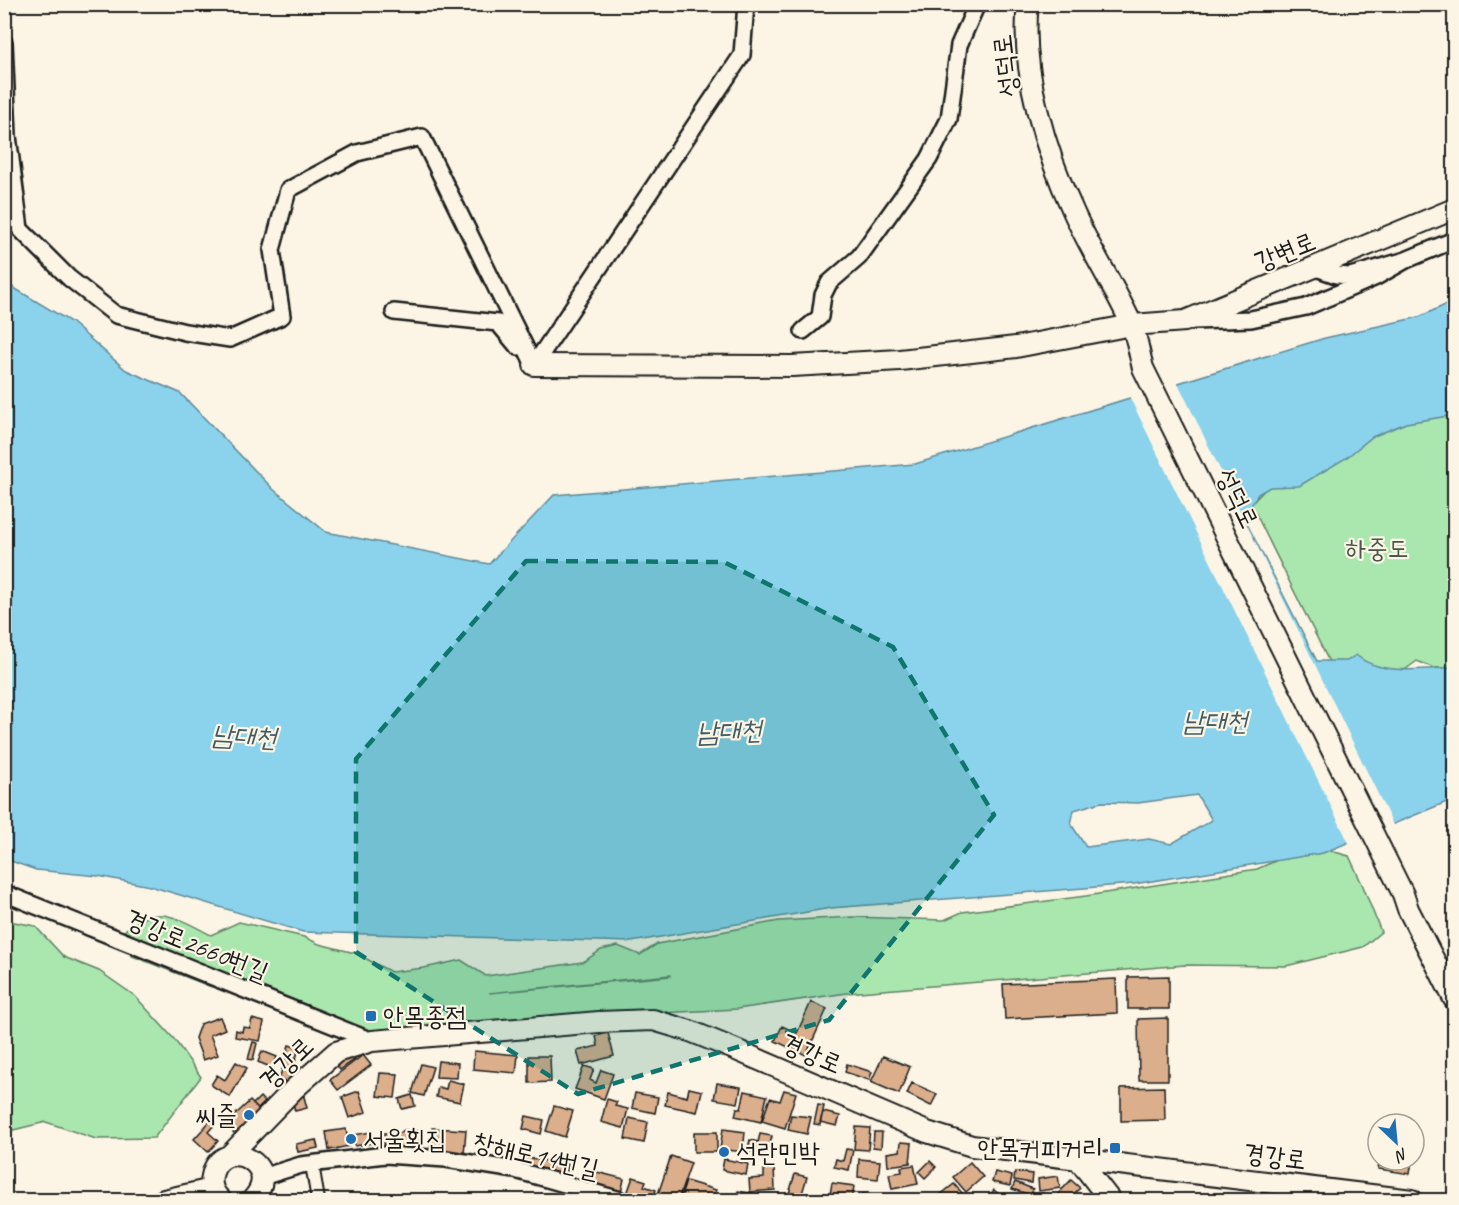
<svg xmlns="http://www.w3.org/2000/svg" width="1459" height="1205" font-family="Caveat,'Poor Story',sans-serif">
<rect width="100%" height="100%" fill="#fcf5e5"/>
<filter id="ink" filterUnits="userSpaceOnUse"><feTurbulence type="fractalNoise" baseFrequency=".0167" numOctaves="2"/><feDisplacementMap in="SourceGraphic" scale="12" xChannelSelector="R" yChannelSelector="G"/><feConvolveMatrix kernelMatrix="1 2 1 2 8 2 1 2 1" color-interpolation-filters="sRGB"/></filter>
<g filter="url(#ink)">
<path fill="#a9e7ae" stroke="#628265" stroke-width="1.5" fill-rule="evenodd" d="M1454 385V668H1434L1417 661 1387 683 1337 678 1251 504 1277 477Z
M1320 848 1349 856 1363 886 1381 932 1363 947 1286 966 1185 965 847 993 737 1009 584 1017 374 1036 209 986 132 956 121 934C153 901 176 917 211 935L239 922 304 937 319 944 355 953 391 972 424 968 461 960 486 976 583 962 601 950 618 946 640 955 657 944 779 921 853 917 944 920 962 912 1086 896 1257 869 1298 851ZM670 975V976L489 993Z
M4 920 35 926 64 957 99 971 135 996 174 1039 201 1077 154 1138 96 1139 46 1122 5 1132Z"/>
<path fill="#8bd3ec" stroke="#5f8a99" stroke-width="1.5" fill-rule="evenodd" d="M4 282 71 322 126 370 180 393 273 489 326 532 489 564 554 495 915 464 1325 338 1419 317 1454 301V415L1406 423 1372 437 1346 458 1299 486 1270 487 1258 494 1244 518 1317 661H1347L1356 655C1380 676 1424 669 1454 667V799L1323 853 1134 884 831 908 631 942 303 932 150 886 98 876 36 870 5 859ZM1197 795 1212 820 1171 844 1149 839 1086 847 1071 824 1074 810 1101 802 1138 803Z"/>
<path fill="#fcf5e5" d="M1177 381 1394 827 1350 845 1129 396Z"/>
<path fill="#dbae8c" stroke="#1c1c1c" stroke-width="1.5" d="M1169 976V1009H1128V977Z
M1116 979 1117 1013 1005 1019 1003 984Z
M811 1002 827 1009 806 1055 775 1041 782 1026 797 1033Z
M220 1017 225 1029 210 1035 218 1055 203 1060 195 1038 200 1024Z
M1168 1018V1080H1139L1138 1019Z
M252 1019 264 1022 260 1041 235 1037 236 1030 242 1032 243 1027 250 1028Z
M608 1033 614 1056 581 1065 577 1051 598 1046 596 1036Z
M253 1042 257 1043 253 1060 248 1059Z
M289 1045 299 1048 289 1083 279 1080Z
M262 1051 277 1057 273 1068 258 1062Z
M474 1051 518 1055 516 1073 473 1069Z
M350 1052 355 1059 340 1070 335 1063Z
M363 1055 371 1065 338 1090 330 1080Z
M529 1056H550L551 1082 529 1083Z
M883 1056 910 1067 899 1094 871 1082Z
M438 1061 458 1063 457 1078 436 1077Z
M236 1062 247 1068 230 1097 211 1085 217 1075 225 1080Z
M421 1064 433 1067 424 1096 412 1093Z
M847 1064 872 1072 869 1080 845 1072Z
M584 1066 594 1069 590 1080 596 1083 601 1070 613 1074 604 1099 575 1089Z
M380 1073 398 1074 395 1098 377 1096Z
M448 1080 464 1084 460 1102 436 1097 438 1087 446 1089Z
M717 1083 741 1087 738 1103 714 1099Z
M912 1083 937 1094 931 1106 907 1094Z
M1164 1087 1165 1120 1121 1121V1088Z
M689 1088 702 1091 697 1112 665 1105 668 1092 687 1097Z
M784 1090 796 1093 785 1128 762 1121 770 1098 780 1101Z
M359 1091 366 1112 349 1118 342 1097Z
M745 1091 767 1096 761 1122 735 1116 737 1108 741 1109Z
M303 1093 307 1108 295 1111 291 1096Z
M635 1093 658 1097 655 1113 632 1108Z
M412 1095 415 1106 402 1109 399 1099Z
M260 1097 265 1102 258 1109 253 1104Z
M607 1099 617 1102 615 1106 628 1109 623 1128 601 1122Z
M250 1101 260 1111 236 1135 225 1124Z
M818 1105 824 1106 820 1125 814 1124Z
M554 1106 573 1111 565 1137 546 1131Z
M823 1112 840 1116 837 1126 820 1122Z
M791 1115 811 1117 807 1134 788 1130Z
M526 1116 544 1120 541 1134 523 1129Z
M629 1118 648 1122 644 1143 625 1139Z
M211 1120 215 1124 208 1132 218 1141 208 1152 194 1139Z
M856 1127 870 1128 868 1150 854 1149Z
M432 1128 466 1130 464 1154 430 1152Z
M346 1129 349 1146 329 1150 326 1132Z
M723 1129 745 1132 743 1152 720 1149Z
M404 1130 422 1131 421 1150 384 1148V1133H400Z
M371 1132 373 1143 355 1146 353 1135Z
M694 1132H717V1152H694Z
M874 1132H882L881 1148 873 1147Z
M760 1134 772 1136 767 1157 747 1152 750 1140 758 1142Z
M316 1140 318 1148 298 1152 296 1144Z
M901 1142 912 1143 910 1163 888 1166 887 1153 900 1151Z
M846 1149 853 1150 849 1170 834 1167 836 1159 843 1161Z
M671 1156 691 1163 678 1200H667L657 1197Z
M520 1157 568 1164 567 1172 552 1177 523 1168 519 1163Z
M724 1159 748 1164 746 1175 722 1170Z
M859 1159 880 1161 878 1179 858 1177Z
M1380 1160H1412L1410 1174 1378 1169Z
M930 1161 936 1167 925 1178 919 1172Z
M970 1162 983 1177 966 1192 953 1177Z
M914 1165 918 1184 892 1189 889 1174 902 1172 901 1167Z
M764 1167H774L775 1190 750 1192 749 1179 764 1178Z
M589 1170 624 1179 621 1193 585 1184Z
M995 1172 1012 1176 1010 1186 992 1182Z
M1015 1172 1032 1174 1031 1183 1014 1180Z
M795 1174 807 1177 800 1200H787Z
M1058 1176 1060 1188 1039 1191 1038 1179Z
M633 1177 646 1181 644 1186 656 1190 652 1200H646L627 1194Z
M1071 1180 1080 1188 1067 1200H1065L1058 1194Z
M686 1181 716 1190 713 1200H680Z
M1015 1182 1033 1189 1031 1195 1012 1189Z
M832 1183 854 1186 852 1200H829Z
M954 1184 963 1194 956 1200H945L940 1195Z
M994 1190 1005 1199 1003 1200H986Z
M738 1191 756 1194 755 1200H736Z
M279 1193 289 1200H266L270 1196Z
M1043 1193 1049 1200H1033Z
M863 1194 884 1198 883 1200H861Z"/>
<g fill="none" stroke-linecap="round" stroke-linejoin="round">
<defs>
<path id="pedestrian" d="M312 1164 318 1200"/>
<path id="minor" d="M4 42 8 136 20 229 69 278 116 315 185 332 230 339 282 316 272 250 288 190 357 153 422 137 534 365
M1406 260 1454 240
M394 312 498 323 518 347
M1194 321 1251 319 1306 307 1376 277 1406 260 1350 276 1336 275 1316 268
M803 331 820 317 823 295 829 283 859 257 929 159 949 119 959 45 977 4
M534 365 742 55 746 4
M4 893 372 1041
M262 1177 301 1165 385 1155 446 1159 515 1170 621 1200"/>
<path id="tertiary" d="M1028 4C1020 71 1046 153 1074 213 1091 251 1114 286 1131 323 1137 337 1139 353 1143 368L1403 894 1408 909 1454 999
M534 365 792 366 900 360 1016 347 1132 325 1185 321 1454 209
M229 1156 294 1089 336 1052 372 1041 599 1022 653 1020 690 1031 734 1049 927 1132 972 1146 1412 1200
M1078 1159 1110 1200
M164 1200 212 1189
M221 1200C214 1194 210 1186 212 1176 221 1133 286 1165 252 1200"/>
</defs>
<use href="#pedestrian" stroke="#1c1c1c" stroke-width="16"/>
<use href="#minor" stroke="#1c1c1c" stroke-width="20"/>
<use href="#tertiary" stroke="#1c1c1c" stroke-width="24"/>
<use href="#pedestrian" stroke="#fcf5e5" stroke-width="12"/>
<use href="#minor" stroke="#fcf5e5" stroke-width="15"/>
<use href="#tertiary" stroke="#fcf5e5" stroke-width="20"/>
</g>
</g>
<path fill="#0f766e" fill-opacity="0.2" stroke="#0f766e" stroke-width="4.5" stroke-dasharray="12 8" stroke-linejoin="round" d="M526 561 724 562 893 647 994 815 829 1020 578 1094 356 952V759Z"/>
<g fill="#1f6fb2" stroke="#fcf5e5" stroke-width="2">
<rect x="365" y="1010" width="12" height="12" rx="3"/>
<circle cx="249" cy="1115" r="6"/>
<circle cx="351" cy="1139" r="6"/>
<rect x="1109" y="1142" width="12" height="12" rx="3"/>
<circle cx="724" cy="1152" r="6"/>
</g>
<g text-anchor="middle" stroke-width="4.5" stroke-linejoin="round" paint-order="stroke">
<g font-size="26" fill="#1c1c1c" stroke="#fcf5e5">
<text transform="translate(1005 66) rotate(-97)" y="9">성덕로</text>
<text transform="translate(1285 251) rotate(-22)" y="9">강변로</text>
<text transform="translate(1238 498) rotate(64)" y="9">성덕로</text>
<text transform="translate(197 945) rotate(22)" y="9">경강로2660번길</text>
<text transform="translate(812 1053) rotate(23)" y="9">경강로</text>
<text transform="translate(286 1063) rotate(-44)" y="9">경강로</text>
<text transform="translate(536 1155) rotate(13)" y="9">창해로14번길</text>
<text transform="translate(1275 1156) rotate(7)" y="9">경강로</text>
</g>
<g font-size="26" fill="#465948" stroke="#fcf5e5">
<text x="1377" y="557">하중도</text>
</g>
<g font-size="26" fill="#1c1c1c" stroke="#fcf5e5" text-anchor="start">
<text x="383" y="1025">안목종점</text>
<text x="237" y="1124" text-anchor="end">씨즐</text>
<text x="363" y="1148">서울횟집</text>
<text x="1103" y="1157" text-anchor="end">안목커피거리</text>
<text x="736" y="1161">석란민박</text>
</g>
<g font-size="27" font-style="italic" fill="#435c65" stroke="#fcf5e5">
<text x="1215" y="730">남대천</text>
<text transform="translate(729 731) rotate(-2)" y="9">남대천</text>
<text transform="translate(244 736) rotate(3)" y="9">남대천</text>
</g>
</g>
<rect width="1459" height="1205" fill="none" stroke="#fcf5e5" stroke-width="24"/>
<rect x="12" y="12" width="1435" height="1181" fill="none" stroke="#1c1c1c" stroke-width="2" filter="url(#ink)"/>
<g transform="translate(1396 1142) rotate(154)"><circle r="28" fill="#fcf5e5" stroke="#a29e95" stroke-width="1.5"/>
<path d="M0-4.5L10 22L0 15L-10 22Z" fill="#1f6fb2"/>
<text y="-9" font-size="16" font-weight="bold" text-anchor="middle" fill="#1c1c1c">N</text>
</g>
</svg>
